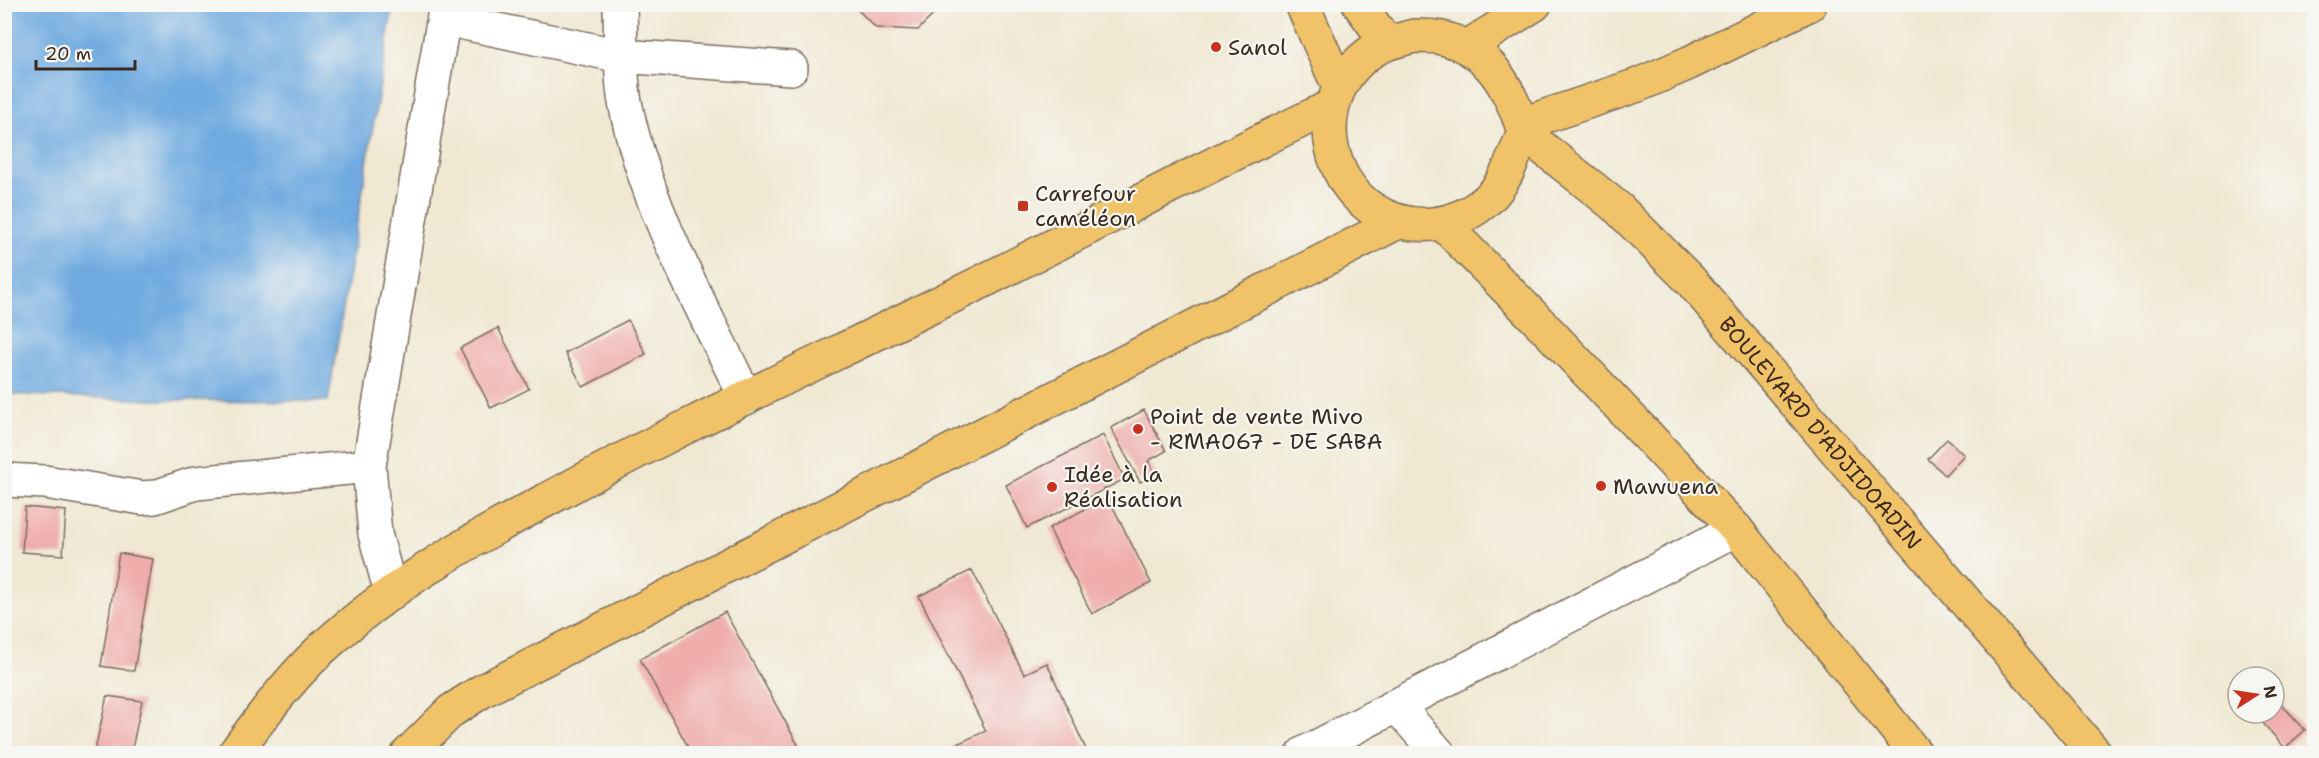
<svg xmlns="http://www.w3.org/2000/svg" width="2319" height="758" font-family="'Shantell Sans',sans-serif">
<rect width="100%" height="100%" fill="#f6f6f2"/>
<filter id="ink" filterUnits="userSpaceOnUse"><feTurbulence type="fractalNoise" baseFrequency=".0167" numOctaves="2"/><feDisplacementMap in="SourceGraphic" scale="12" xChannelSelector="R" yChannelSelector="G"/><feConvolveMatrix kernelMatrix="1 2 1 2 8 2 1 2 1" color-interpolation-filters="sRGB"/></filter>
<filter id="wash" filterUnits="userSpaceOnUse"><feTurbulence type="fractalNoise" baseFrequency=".008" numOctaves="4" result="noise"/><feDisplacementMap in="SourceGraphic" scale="24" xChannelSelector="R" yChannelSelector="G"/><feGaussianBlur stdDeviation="1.35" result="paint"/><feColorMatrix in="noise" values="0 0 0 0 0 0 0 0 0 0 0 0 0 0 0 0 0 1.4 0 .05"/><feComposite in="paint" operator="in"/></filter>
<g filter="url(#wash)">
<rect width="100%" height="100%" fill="#f0e8d2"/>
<path fill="#6faae0" stroke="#556a7f" stroke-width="1.5" d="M4 5H393L328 401 154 400 5 394Z"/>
<g id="blocks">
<path fill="#efaeac" d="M852 4H944L918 30 876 28Z
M628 320 646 354 583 387 565 353Z
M498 328 529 389 491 408 460 348Z
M1144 410 1166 451 1148 461 1156 474 1140 482 1111 428Z
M1103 435 1125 479 1027 528 1006 485Z
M1947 439 1964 455 1945 475 1928 459Z
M1108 497 1151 583 1092 614 1049 528Z
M25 507 66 511 63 555 22 552Z
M119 553 153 559 134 671 101 666Z
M972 570 1024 674 1047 663 1088 754H935L986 731 919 596Z
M725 612 803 754H692L640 659Z
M107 696 142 701 131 754H94Z
M2274 696 2305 730 2285 748 2254 713H2274Z"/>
</g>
</g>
<g filter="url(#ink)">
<use href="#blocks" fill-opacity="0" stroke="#7a6c5d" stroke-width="1.5"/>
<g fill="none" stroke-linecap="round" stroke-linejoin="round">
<defs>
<path id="minor" d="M620 4 621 56 791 68
M445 19 621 56C622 71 622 87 625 102 645 206 700 302 746 398
M4 480 45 482 142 498 155 497 196 483 369 466
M391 593 375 534 369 466 446 4
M1396 705 1439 754
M1303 754 1736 529"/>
<g id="major">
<path d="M1302 4 1339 87"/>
<path d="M1359 4 1387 43"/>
<path d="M1414 36C1423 36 1434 36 1442 38 1489 49 1509 87 1523 129L1524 133C1514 155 1507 180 1490 197 1475 212 1454 222 1433 224 1339 232 1292 112 1368 54 1381 44 1398 40 1414 36Z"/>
<path d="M1467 47 1535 4"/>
<path d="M1522 124 1638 85 1689 63 1810 4"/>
<path id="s1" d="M1524 133 1618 208 1690 280 2096 754"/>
<path d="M1442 223 1549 332 1736 529 1916 754"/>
<path d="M234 754C265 712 295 671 335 637 403 577 484 533 563 491 677 429 794 374 910 317 1052 249 1190 173 1332 106"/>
<path d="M408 754 451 711 482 691 1398 222"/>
</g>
</defs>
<use href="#minor" stroke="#7a6c5d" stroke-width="36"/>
<use href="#major" stroke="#7a6c5d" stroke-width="36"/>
<use href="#minor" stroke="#fff" stroke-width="33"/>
<use href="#major" stroke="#f1c369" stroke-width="33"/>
</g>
</g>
<g fill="#c8321e" stroke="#f6f6f2" stroke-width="2">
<circle cx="1216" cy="47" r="6"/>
<rect x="1017" y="200" width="12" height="12" rx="3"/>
<circle cx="1138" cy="429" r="6"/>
<circle cx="1601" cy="486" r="6"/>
<circle cx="1052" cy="487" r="6"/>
</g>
<g text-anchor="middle" stroke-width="4.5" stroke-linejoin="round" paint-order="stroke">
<g font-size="22" fill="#3b2a1e" stroke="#f6f6f2" text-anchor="start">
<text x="1228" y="55">Sanol</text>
<text x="1035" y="201">Carrefour<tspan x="1035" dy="25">caméléon</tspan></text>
<text x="1150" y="424">Point de vente Mivo<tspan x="1150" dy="25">- RMA067 - DE SABA</tspan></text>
<text x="1064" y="482">Idée à la<tspan x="1064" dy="25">Réalisation</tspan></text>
<text x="1613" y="494">Mawuena</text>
</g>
<g font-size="22" fill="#3b2a1e" stroke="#f6f6f2">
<text dy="8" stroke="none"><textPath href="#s1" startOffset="423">BOULEVARD D'ADJIDOADIN</textPath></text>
</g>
</g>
<rect width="2319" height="758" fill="none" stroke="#f6f6f2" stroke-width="24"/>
<g transform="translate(2256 695) rotate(78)"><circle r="28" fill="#f6f6f2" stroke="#aba49d" stroke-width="1.5"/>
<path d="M0-4.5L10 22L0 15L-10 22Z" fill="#c8321e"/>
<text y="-9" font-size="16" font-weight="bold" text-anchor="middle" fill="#3b2a1e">N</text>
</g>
<path d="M36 60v9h99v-9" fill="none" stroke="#3b2a1e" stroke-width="3"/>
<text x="45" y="60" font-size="18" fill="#3b2a1e" stroke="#f6f6f2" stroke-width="4.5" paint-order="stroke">20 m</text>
</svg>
